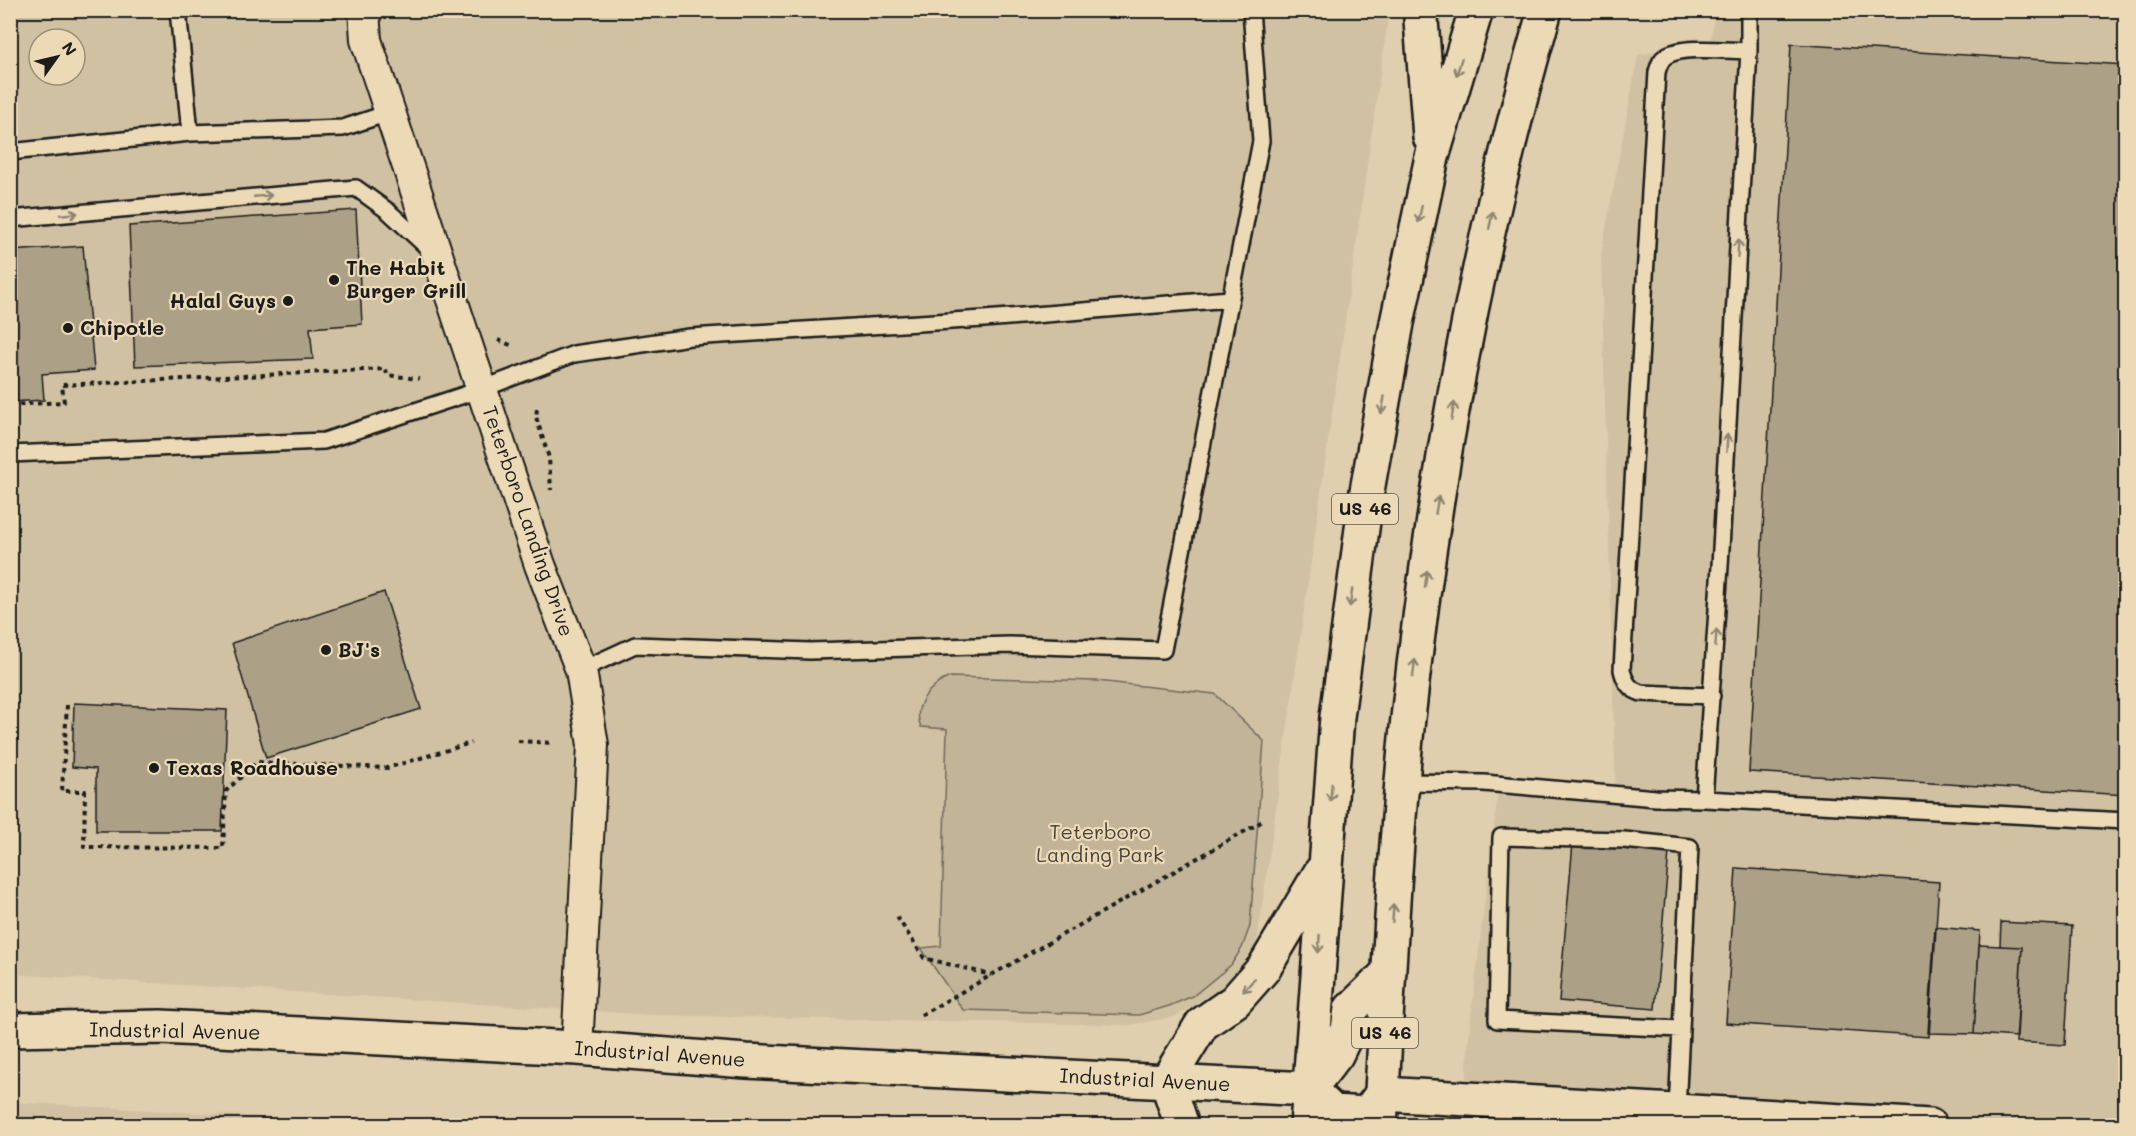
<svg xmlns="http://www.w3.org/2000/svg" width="2136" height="1136" font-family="Mali,sans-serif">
<rect width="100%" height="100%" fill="#dfcfae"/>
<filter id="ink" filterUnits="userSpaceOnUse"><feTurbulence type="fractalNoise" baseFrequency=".0167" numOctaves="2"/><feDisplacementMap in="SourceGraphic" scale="12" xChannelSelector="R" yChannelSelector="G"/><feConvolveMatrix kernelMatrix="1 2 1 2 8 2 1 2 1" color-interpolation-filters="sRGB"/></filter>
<g filter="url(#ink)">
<path fill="#d0c1a2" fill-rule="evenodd" d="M10 11H1389L1256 950 1224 989 1174 1017 1129 1025 654 1015 11 974ZM39 39H75V75H39Z
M1715 11H2125V1125L1463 1126 1470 1024 1498 793 1616 803 1601 255 1638 55 1711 39Z
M11 1102 402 1125H11Z"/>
<path fill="#c2b498" stroke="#6f685a" stroke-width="1.5" d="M950 677 1097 681 1215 694 1264 741 1250 926 1242 948 1231 965 1193 996 1169 1006 1139 1015 963 1010 921 948 941 946 947 729 921 727C911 705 932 684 950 677Z"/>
<path fill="#aca087" stroke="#1c1c1c" stroke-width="1.5" d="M1791 44 2126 65V795L1749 772Z
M356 210 362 324 310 328 313 359 135 366 129 226Z
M83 246 94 370 42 374 44 400 10 402V251Z
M384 592 421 709 266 758 232 643Z
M74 703 227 710 222 831H96V769L72 767Z
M1573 843 1669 852 1655 1009 1559 1001Z
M1736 868 1939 882 1929 1037 1726 1023Z
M2001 922 2072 926 2065 1045 2016 1042 2022 947 2000 946Z
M1935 927 1980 931 1974 1034 1928 1033Z
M1979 945 2022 947 2017 1037 1974 1034Z"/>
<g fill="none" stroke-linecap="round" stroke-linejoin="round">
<defs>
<path id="lane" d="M178 10 190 133
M10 152 190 133 343 128 391 112
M10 219 356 188 388 211 428 248
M10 454 324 441 482 389 574 354 690 337 984 319 1230 299
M581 670 635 645 810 651 1009 645 1163 650 1261 141 1251 10
M1712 696 1641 693C1629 689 1625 682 1622 670L1657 72C1659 66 1660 60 1666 56 1682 45 1729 51 1749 51V10
M1403 782 1484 783 1656 798 1704 799 1720 566 1749 51
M1704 799 2126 821
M1677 1110 1690 847 1624 840 1501 837 1497 1020 1680 1029"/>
<path id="street" d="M364 10 366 40 540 565 581 670 593 745 577 1048"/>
<path id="secondary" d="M10 1030 161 1027 577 1048 746 1061 1309 1089 1333 1112 1367 1114 1382 1094 1930 1126"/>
<path id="highway" d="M1423 10 1421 20 1430 137
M1309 1089 1336 1055 1348 1030 1351 1009 1389 972
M1182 1126 1167 1081 1202 1024 1235 1001 1264 968 1321 872
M1307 1126 1337 717 1367 491 1397 323 1432 157 1476 10
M1380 1126C1388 990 1394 853 1408 718 1434 479 1478 241 1545 10"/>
</defs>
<use href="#lane" stroke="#1c1c1c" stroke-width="20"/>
<use href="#street" stroke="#1c1c1c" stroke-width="34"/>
<use href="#secondary" stroke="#1c1c1c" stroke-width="38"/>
<use href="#highway" stroke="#1c1c1c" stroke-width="38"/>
<path stroke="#1c1c1c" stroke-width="4" stroke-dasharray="4.5 4.5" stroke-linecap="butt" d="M498 340 513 346
M10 405 64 402 62 385 386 369 387 375 419 379
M537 409 536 417 549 458 551 490
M67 705 62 791H85L84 847 223 848 226 791 257 762 387 768 471 743
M518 741 552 743
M897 917 924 958 991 975
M921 1015 1263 821"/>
<use href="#lane" stroke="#ecdab7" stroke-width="15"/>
<use href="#street" stroke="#ecdab7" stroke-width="30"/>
<use href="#secondary" stroke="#ecdab7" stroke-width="33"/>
<use href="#highway" stroke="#ecdab7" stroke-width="33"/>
</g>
<defs><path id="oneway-shaft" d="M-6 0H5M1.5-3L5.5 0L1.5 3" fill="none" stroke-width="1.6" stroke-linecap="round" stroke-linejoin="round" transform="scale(1.5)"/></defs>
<g stroke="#8e8471">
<use href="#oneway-shaft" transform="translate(1459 67) rotate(107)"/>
<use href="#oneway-shaft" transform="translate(263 196) rotate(-5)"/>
<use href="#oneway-shaft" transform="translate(69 214) rotate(-5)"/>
<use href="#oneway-shaft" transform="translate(1420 214) rotate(102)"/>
<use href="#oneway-shaft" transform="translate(1491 220) rotate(-78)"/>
<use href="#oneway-shaft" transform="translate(1738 248) rotate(-87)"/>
<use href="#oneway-shaft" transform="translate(1383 405) rotate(100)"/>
<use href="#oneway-shaft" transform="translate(1453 411) rotate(-80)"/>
<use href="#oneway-shaft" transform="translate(1727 443) rotate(-87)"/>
<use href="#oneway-shaft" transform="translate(1437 505) rotate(-80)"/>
<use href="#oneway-shaft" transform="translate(1426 579) rotate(-83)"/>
<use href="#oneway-shaft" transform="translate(1351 598) rotate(98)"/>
<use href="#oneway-shaft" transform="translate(1716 638) rotate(-86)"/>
<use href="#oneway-shaft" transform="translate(1414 668) rotate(-83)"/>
<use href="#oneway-shaft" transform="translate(1331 792) rotate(95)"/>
<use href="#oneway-shaft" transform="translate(1393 913) rotate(-86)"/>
<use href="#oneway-shaft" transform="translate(1319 944) rotate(94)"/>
<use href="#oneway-shaft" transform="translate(1249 985) rotate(131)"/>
</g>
</g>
<g fill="#1c1c1c" stroke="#ecdab7" stroke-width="2">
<circle cx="334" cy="280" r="6"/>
<circle cx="288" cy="301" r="6"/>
<circle cx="68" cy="328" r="6"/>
<circle cx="326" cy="650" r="6"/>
<circle cx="154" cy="768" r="6"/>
</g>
<g text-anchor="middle" stroke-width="4.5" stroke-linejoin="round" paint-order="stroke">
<g fill="#ecdab7" stroke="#5a554a" stroke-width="1.5">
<rect x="1332" y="494" width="66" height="30" rx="4.5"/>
<rect x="1352" y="1018" width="66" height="30" rx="4.5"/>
</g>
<g font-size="18" font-weight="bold" fill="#1c1c1c">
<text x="1365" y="515">US 46</text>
<text x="1385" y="1039">US 46</text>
</g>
<g font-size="20" font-weight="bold" fill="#1c1c1c" stroke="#ecdab7" text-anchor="start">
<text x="346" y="275">The Habit<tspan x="346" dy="23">Burger Grill</tspan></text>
<text x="276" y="308" text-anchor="end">Halal Guys</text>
<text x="80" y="335">Chipotle</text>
<text x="338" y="657">BJ's</text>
<text x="166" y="775">Texas Roadhouse</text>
</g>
<g font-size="20" fill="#1c1c1c" stroke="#ecdab7">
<text transform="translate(528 521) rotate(71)" y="7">Teterboro Landing Drive</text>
<text transform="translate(175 1031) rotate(1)" y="7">Industrial Avenue</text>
<text transform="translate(660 1054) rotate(4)" y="7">Industrial Avenue</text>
<text transform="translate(1145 1080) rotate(3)" y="7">Industrial Avenue</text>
</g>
<g font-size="20" fill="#46423b" stroke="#ecdab7">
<text x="1100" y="839">Teterboro<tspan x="1100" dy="23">Landing Park</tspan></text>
</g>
</g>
<rect width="2136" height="1136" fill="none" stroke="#ecdab7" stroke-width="36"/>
<rect x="18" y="18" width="2100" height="1100" fill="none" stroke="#1c1c1c" stroke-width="2" filter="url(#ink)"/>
<g transform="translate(57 57) rotate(56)"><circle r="28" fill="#ecdab7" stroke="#998e79" stroke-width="1.5"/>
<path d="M0-4.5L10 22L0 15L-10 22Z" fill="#1c1c1c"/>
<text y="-9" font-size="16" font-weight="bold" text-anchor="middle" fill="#1c1c1c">N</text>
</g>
</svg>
